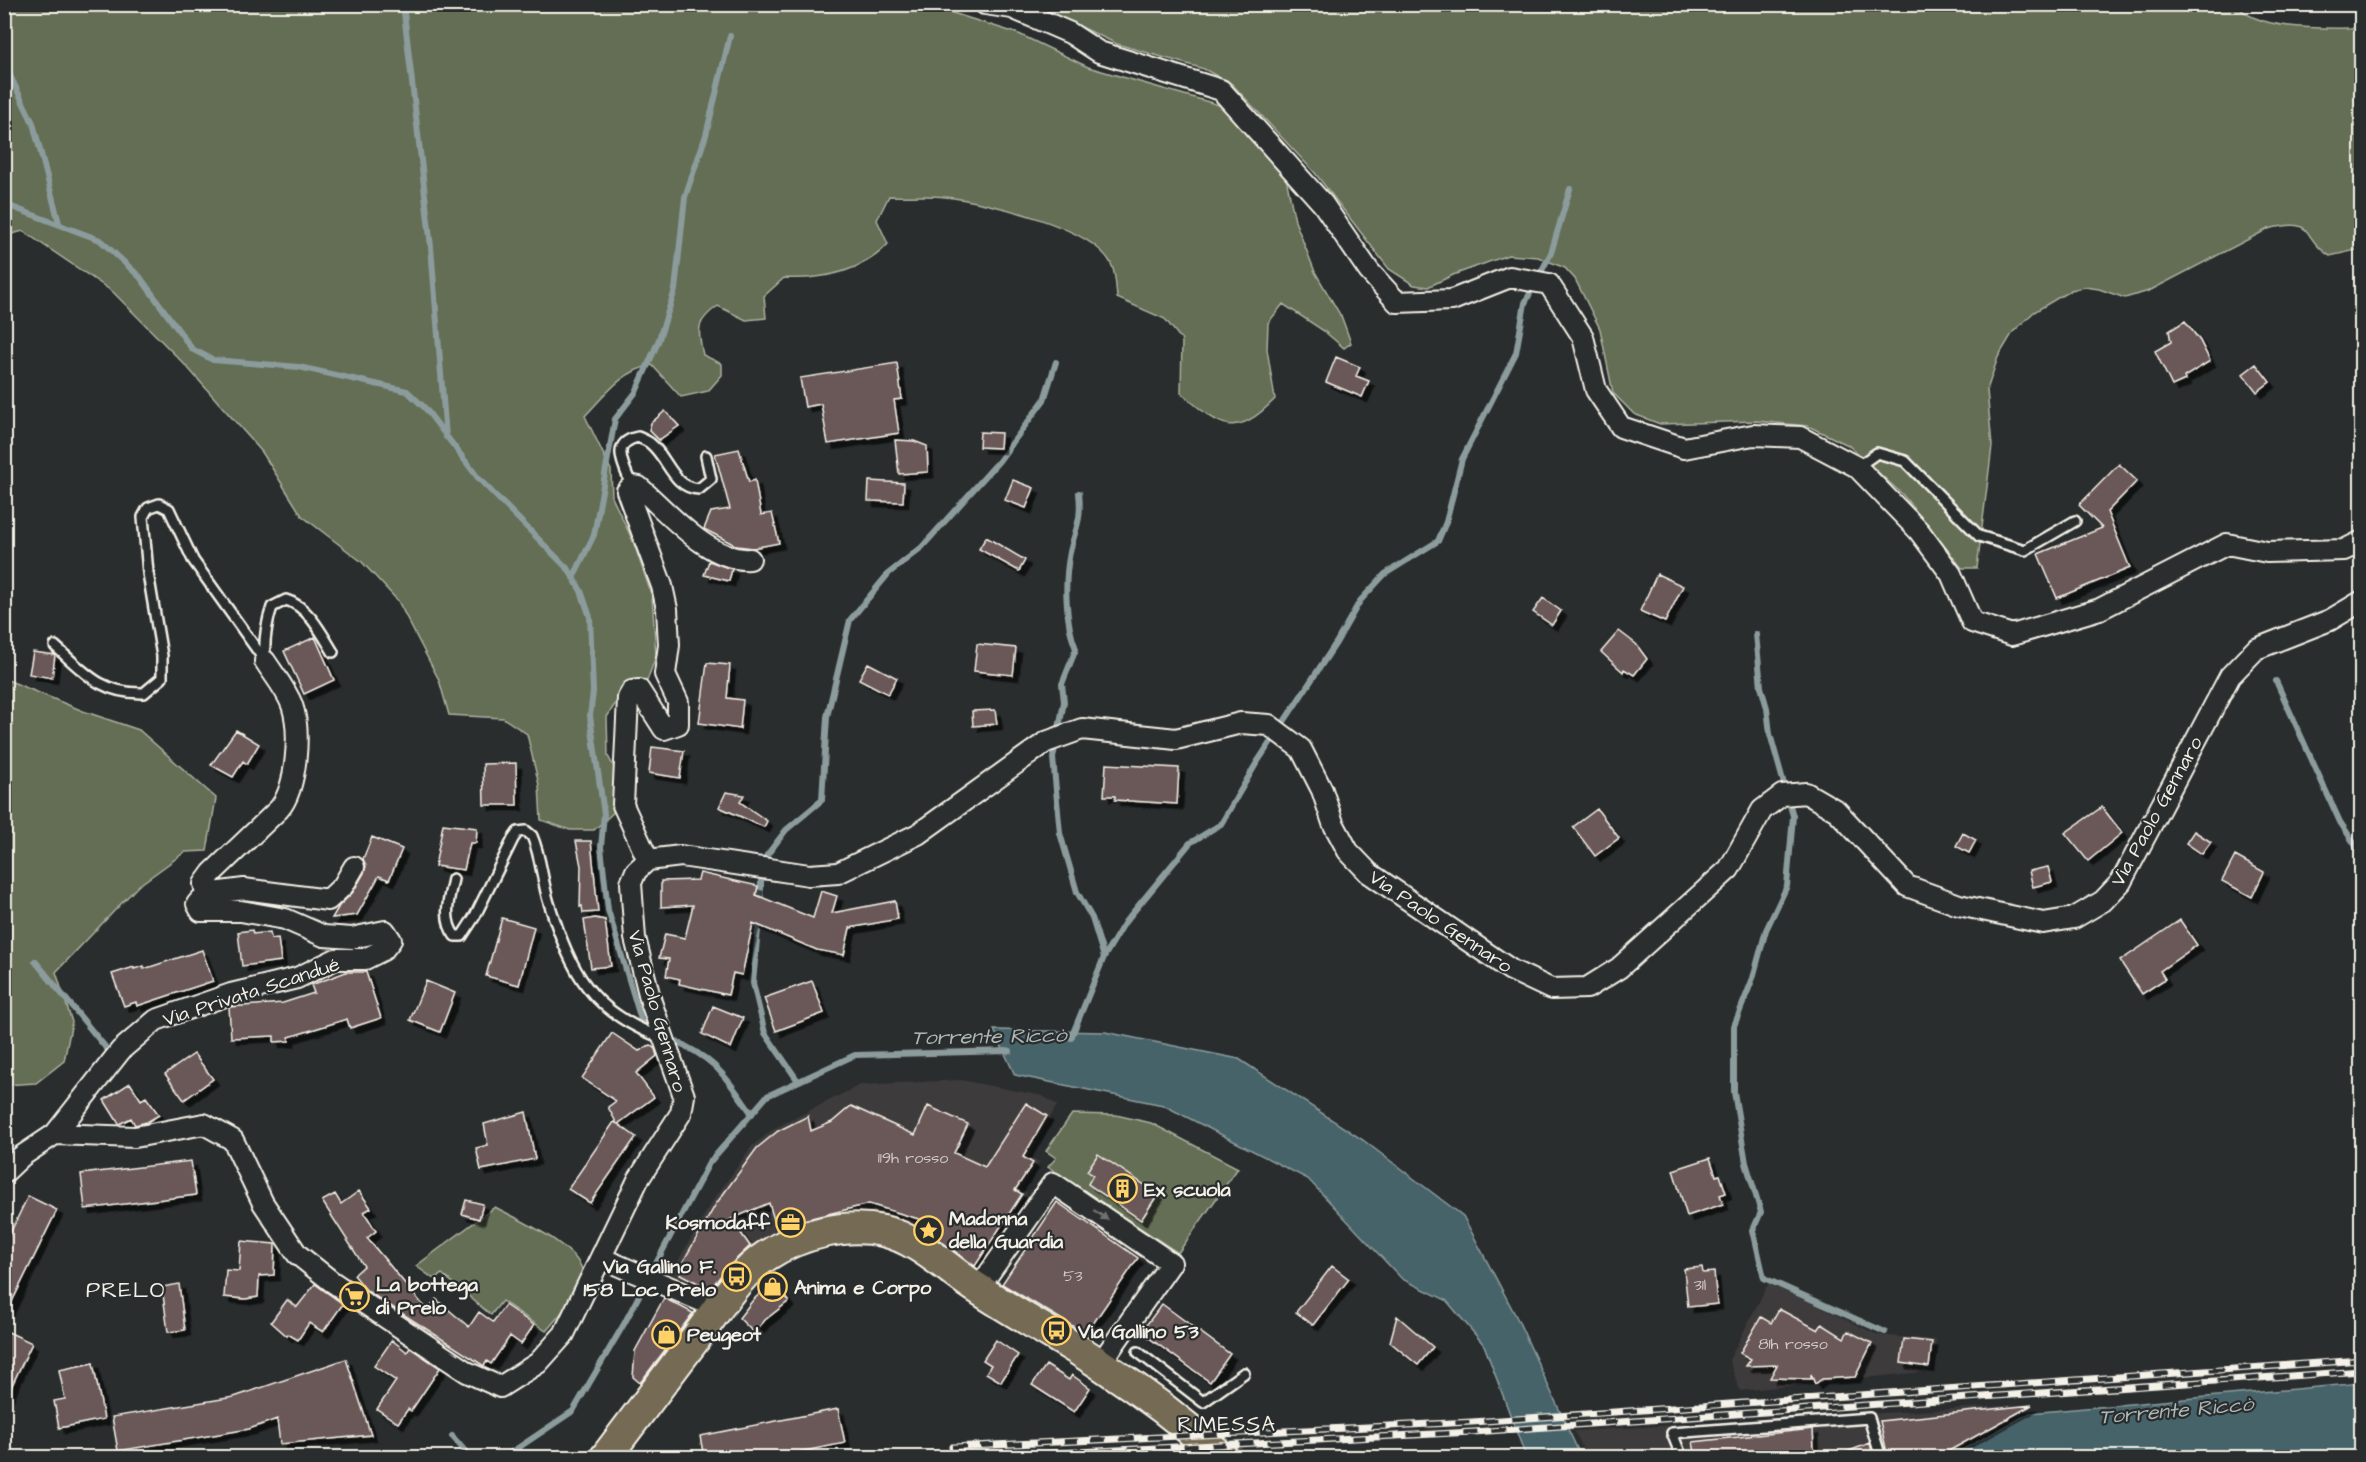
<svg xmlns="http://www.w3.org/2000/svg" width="2366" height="1462" font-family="'Architects Daughter',sans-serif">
<defs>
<filter id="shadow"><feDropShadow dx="5.5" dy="5.5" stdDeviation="0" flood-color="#0009"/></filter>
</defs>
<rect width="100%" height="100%" fill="#2a2d2e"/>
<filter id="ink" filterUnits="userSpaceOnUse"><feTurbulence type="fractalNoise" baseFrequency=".0167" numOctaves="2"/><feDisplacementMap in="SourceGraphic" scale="12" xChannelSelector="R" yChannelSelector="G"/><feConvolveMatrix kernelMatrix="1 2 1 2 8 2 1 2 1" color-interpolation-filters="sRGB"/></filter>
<g filter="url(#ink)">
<path fill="#3e3a3b" d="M961 1080 1043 1096 1057 1105 1029 1156 1039 1162 1021 1188 1027 1193 976 1274 918 1237 926 1226 869 1210 843 1220 715 1296 671 1273 712 1202 752 1146 775 1128 860 1085Z
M1769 1282 1878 1335 1936 1340 1931 1371 1740 1391 1729 1360Z
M2020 1405 2022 1414 1941 1458 1587 1457 1574 1431Z"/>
<path fill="#646e55" stroke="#acb09e" stroke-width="1.5" d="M5 5H917L937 8 1019 34 1088 67 1219 105 1266 149 1286 178 1295 221 1315 272 1342 318 1351 343 1344 348 1324 331 1283 304 1268 323 1267 349 1275 399C1234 441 1220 426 1181 393L1182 340 1165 319 1117 298C1116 288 1116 275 1112 266 1097 227 983 201 945 197 926 195 907 197 889 196L877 220 888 244C863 272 820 280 784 278L764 296 766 318 746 320 718 306C695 322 698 329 703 355L722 364V375L708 391 681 397 652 365C622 371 605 395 585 416L611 470 612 497 633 541 652 596 656 656 647 681H629L607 717 608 756 616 771 613 813 594 830H570L541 820 539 785 527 734 503 718 449 715 439 680 398 601 362 562 302 516 262 452 188 368 113 292 23 231 5 236Z
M1035 5H2237C2257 32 2329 28 2361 28V249L2330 256C2298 236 2319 217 2268 229L2149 291 2125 298 2099 289 2085 287 2071 290 2034 312 2013 332 1998 357 1987 390 1992 446 1977 568H1962L1902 494 1848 445 1808 426 1756 421 1660 424 1634 414 1613 393 1600 329 1575 279 1565 268 1538 257 1508 255 1453 275 1428 287 1414 285 1389 269 1315 173 1232 84 1204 69 1117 44Z
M5 679 83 711 139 730 216 798 207 851 185 852 138 886 56 972 72 1022 64 1061 36 1083 5 1085Z
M1072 1114 1116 1115 1151 1123 1238 1168 1178 1253 1048 1167 1056 1158 1046 1151Z
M495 1207C517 1219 586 1249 583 1277 582 1292 556 1319 546 1331L502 1301 491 1315 442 1274 434 1279 416 1266Z"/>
<path fill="#47646b" stroke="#8c9c9d" stroke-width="1.5" d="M994 1030 1105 1032 1239 1059 1363 1140 1463 1216 1518 1320 1581 1457H1526L1484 1345 1446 1300 1402 1279 1308 1179 1163 1105 1015 1075Z
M2361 1383V1454L2323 1458 1949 1457 2030 1413Z"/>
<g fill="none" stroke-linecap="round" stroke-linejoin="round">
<path stroke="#8c9c9d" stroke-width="6" d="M403 4 431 247 446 437
M4 63 33 123 59 223
M4 204 100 240 140 277 192 349 213 360 299 367 407 391 425 408 479 479 569 570 581 591 590 617 593 692 590 716 604 814 601 847 608 910 641 1020 654 1031
M1079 493C1082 521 1076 526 1070 552 1064 581 1065 622 1076 649L1062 684 1064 702 1053 758 1060 833 1077 892 1092 918 1104 957
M573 578 594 535 615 419 636 392 658 342 675 290 685 197 706 135 730 36
M1756 634 1761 687 1767 708 1770 734 1793 816 1787 886 1766 930 1753 978 1734 1026V1092L1746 1163 1761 1212 1753 1230 1764 1278 1885 1332
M2276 681 2340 822 2362 855
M761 904V863L786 830 822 800 827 717 850 620 889 573 922 547 999 461 1044 400 1056 362
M759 918 753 983 765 1033 798 1081
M35 961 106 1048
M669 1038C716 1059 723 1073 752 1114
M1071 1038 1104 957 1125 922 1190 843 1221 824 1256 764 1336 643 1360 601 1385 574 1438 541 1446 522 1462 459 1516 353 1525 303 1551 253 1570 189
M452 1436 471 1458
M503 1458 573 1411 624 1324 709 1163 767 1096 855 1055 1010 1051"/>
</g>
<path fill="#6b5858" stroke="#f4f1e8" stroke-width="1.5" filter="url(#shadow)" d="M2185 321 2200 341 2210 361 2184 377 2185 380 2172 386 2155 351 2171 342 2169 331Z
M1336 357 1360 367 1356 376 1369 381 1362 397 1326 382Z
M897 363 902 399 894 400 899 433 828 444 821 404 805 407 800 378Z
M2256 364 2270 382 2257 392 2243 374Z
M665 411 679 426 659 440 649 430 651 423Z
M980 432 1001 433 1000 448 979 447Z
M895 440 914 441 927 446 928 472 899 474Z
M739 449 749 482 755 480 761 515 772 513 779 543 753 548 737 546 704 529 711 512 730 509 715 454Z
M2119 464 2137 481 2107 512 2130 568 2057 598 2038 554 2102 528 2079 505Z
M1013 480 1034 488 1026 508 1005 500Z
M869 481 904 483 903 502 868 501Z
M986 537 1025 560 1019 571 979 549Z
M709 561 732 569 729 581 704 575Z
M1657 574 1683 586 1665 622 1640 611Z
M1543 598 1561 611 1552 625 1533 612Z
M1619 631 1636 644 1647 659 1634 675 1624 669 1623 672 1601 652Z
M315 637 334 680 304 694 284 651Z
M977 644 1016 648 1013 675 974 671Z
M33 652 55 655 52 678 29 674Z
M707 663 730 665 727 698 743 700 740 729 699 723Z
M868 663 897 678 888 694 859 679Z
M995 710 997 724 973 726 972 711Z
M236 730 259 744 247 764 243 761 233 777 211 765Z
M652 747 684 751 680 778 649 773Z
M516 763 517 805H484L483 764Z
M1106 764 1179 768 1177 804 1115 800V796H1104Z
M726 792 744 795 740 802 767 821 764 827 719 807Z
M2102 807 2122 833 2088 861 2065 833Z
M1597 809 1619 838 1595 856 1573 827Z
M443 824 477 828 476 843H470L464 870 435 866Z
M2194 831 2211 842 2202 854 2186 843Z
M1963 833 1976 840 1969 853 1956 846Z
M372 837 402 849 389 880 379 876 357 915 332 918 339 906 353 892 364 873 366 866 363 859Z
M576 841H591L598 912 583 913 582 906 580 907 581 866Z
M2235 856 2264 872 2252 897 2222 881Z
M2048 867 2052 882 2033 887 2029 871Z
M700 873 758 886 756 895 813 918 821 891 837 896 832 913 895 901 898 919 850 928 844 955 817 950 753 923 742 975 733 973 728 995 679 984 680 979 666 976 669 959 659 958 665 934 685 938 693 905 661 907V881L698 880Z
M502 918 534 927 519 985 486 976Z
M595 918 605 920 611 966 591 968 584 920Z
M2180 920 2197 945 2160 971 2165 979 2142 994 2120 961Z
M252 930 253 934 270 932 271 939 278 938 281 961 242 966 238 932Z
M202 950 213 981 137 1006 136 1002 124 1006 112 974 134 967V969L144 966V969Z
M346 972H366L381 1018 350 1028 347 1019 289 1037V1041L274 1042V1036L231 1038 229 1007 283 1003 314 993 311 985Z
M426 981 455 993 440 1032 410 1020Z
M812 981 824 1013 776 1031 764 998Z
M713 1006 743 1018 731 1048 702 1034Z
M612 1033 639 1051 650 1045 655 1049 657 1056 636 1073 654 1097 618 1124 636 1137 590 1203 568 1189 614 1122 617 1124 608 1107 616 1101 582 1078Z
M194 1054 213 1079 184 1100 165 1074Z
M130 1083 141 1100 146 1097 159 1115 147 1122 135 1125 131 1118 119 1124 104 1100Z
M1026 1103 1047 1116 1023 1157 1033 1163 1015 1190 1022 1194 975 1266 927 1231 932 1223 869 1204 803 1220 777 1230 769 1203 731 1219 750 1246 727 1268 710 1289 680 1274V1267L716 1204 757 1148 778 1131 808 1116 811 1131 832 1122 851 1106 915 1135 928 1106 968 1124 954 1153 985 1167Z
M526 1112 535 1159 481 1170 476 1148 488 1145 484 1124Z
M1098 1154 1158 1194 1141 1220 1088 1184 1093 1175 1087 1171Z
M1710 1158 1716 1176 1720 1175 1726 1193 1720 1195 1723 1204 1687 1216 1673 1170Z
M191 1161 196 1195 85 1209 81 1174Z
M359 1191 371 1208 364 1212 376 1231 367 1238 427 1310 436 1299 469 1327 479 1312 493 1322 505 1305 534 1325 521 1344 510 1336 491 1364 487 1361 484 1366 367 1291 354 1275 364 1266 322 1201 335 1194 341 1204Z
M28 1196 57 1210 4 1318V1246Z
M466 1200 483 1204 479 1219 462 1214Z
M1057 1202 1138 1258 1086 1334 1002 1284Z
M241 1241 275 1244 274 1275 259 1276 258 1297 245 1299 224 1297 226 1270 239 1271Z
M1332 1266 1349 1279 1313 1325 1296 1312Z
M1702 1267 1703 1273 1714 1272 1717 1304 1688 1307 1684 1269Z
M774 1281 789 1301 765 1320 754 1333 739 1318 753 1300Z
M179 1284 185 1330 168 1332 162 1287Z
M315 1284 343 1304 323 1332 309 1323 298 1340 288 1334 287 1336 271 1322 287 1300 297 1307Z
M664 1298 693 1313 640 1383 633 1377 635 1351Z
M1162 1304 1230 1354 1210 1382 1141 1332Z
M1779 1309 1818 1330 1822 1324 1844 1338 1848 1331 1872 1343 1855 1377 1822 1379 1815 1384 1811 1374V1379L1770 1378 1777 1365 1746 1366 1751 1359 1740 1353 1761 1317 1771 1323Z
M1397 1316 1433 1347 1418 1365 1390 1342Z
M4 1330 32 1343 4 1402Z
M1904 1339 1932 1342 1929 1367 1901 1363Z
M392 1340 407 1352 410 1348 440 1368 411 1411 408 1409 398 1423 377 1409 396 1381 374 1366Z
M996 1340 1018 1355 1001 1382 986 1373 991 1365 983 1360Z
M346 1359 371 1435 280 1444 277 1419 249 1429 118 1451 112 1417 234 1397Z
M93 1363 104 1419 59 1428 54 1401 65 1399 59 1370Z
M1046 1365 1069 1380 1072 1375 1090 1388 1074 1412 1032 1385Z
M2032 1405 1936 1458H1888L1880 1421Z
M838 1409 845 1443 769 1458H704L700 1436Z
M1813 1429 1814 1450 1751 1458H1696L1693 1442Z
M1870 1443 1874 1458H1837L1836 1456Z"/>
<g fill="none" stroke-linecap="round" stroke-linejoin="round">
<defs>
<path id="service" d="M1857 467 1877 453 1905 461 1979 536 2025 550 2075 521
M632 486C624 466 609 443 638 437 642 439 648 441 651 444 668 458 673 488 699 489L711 479 706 456
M55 646C85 673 101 694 144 693L162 678V656L148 573 143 517 148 508 159 504 169 509 193 560 265 661
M265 660C264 643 266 624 272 607L286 600C308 606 322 634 333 652
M453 879C449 898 442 919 455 936H462L475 916 513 839 518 832 526 831 532 836C541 856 542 881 549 903 572 974 590 1011 662 1038
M1138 1352 1203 1402 1244 1373
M1682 1458 1672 1433 1869 1418 1881 1458"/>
<path id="minor" d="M985 4 1012 8 1070 33 1099 52 1221 90 1323 204 1369 271 1397 302 1452 300 1510 277 1549 284 1583 337 1596 390 1621 427 1684 448 1753 435 1800 437 1857 467 1919 531 1951 574 1972 622 2012 635 2100 609 2227 544 2267 552 2344 550 2362 541
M648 860 623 805 628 698 632 691 639 690 664 729 678 724V702L665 674 669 645 667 609 662 586 627 491 632 486 639 487C668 512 709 562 750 559
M206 894 204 884 212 873 279 809C297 788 301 731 292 705 286 689 274 675 265 661
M55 1134 121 1050 156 1020 231 994 297 978 336 959H365L383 950 391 940 385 931 352 938 324 936 285 919 241 911H201L197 904 206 894 244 889 328 900 343 886 354 867
M4 1173 22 1156 55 1134 135 1137 204 1124 233 1140 263 1203 297 1254 331 1281 467 1372 500 1387 538 1363 564 1334 638 1180 681 1113 684 1096 651 1002 635 938 631 883 636 871 648 860 681 856 809 875 838 873 918 834 1046 742 1082 729 1176 739 1241 723 1269 725 1301 749 1322 790 1333 823 1348 851 1369 873 1511 970 1551 989 1587 988 1619 968 1729 869 1762 810 1782 795 1806 793 1837 811 1907 886 1959 905 2043 923 2074 918 2103 901 2121 882 2230 676 2256 649 2330 620 2362 601
M601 1258 718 1308
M978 1289 1053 1183 1171 1263 1100 1364"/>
<path id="primary" d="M605 1458C638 1414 671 1371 704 1327 722 1303 740 1273 766 1256 799 1234 845 1223 883 1231 919 1239 949 1271 980 1290 1019 1316 1061 1338 1100 1364 1143 1392 1184 1423 1223 1458"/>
</defs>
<use href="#service" stroke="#f4f1e8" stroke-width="14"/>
<use href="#minor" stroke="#f4f1e8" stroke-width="24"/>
<use href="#primary" stroke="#f4f1e8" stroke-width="34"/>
<use href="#service" stroke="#2a2d2e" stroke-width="9"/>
<use href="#minor" stroke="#2a2d2e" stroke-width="20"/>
<use href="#primary" stroke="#746b52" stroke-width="30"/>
<defs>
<path id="rail" d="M952 1447 1472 1422 2362 1360
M960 1458 1473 1432 2362 1371"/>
</defs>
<use href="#rail" stroke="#f4f1e8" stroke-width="7"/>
<use href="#rail" stroke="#2a2d2e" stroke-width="4.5" stroke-dasharray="14" stroke-linecap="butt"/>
</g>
<defs><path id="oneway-solid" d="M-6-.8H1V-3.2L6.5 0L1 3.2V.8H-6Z" transform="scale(1.5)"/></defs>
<use fill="#71726f" href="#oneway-solid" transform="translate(1101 1215) rotate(34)"/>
</g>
<defs>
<symbol id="building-ring" viewBox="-11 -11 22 22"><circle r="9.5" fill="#2a2d2e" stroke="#ffd166" stroke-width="1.5"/><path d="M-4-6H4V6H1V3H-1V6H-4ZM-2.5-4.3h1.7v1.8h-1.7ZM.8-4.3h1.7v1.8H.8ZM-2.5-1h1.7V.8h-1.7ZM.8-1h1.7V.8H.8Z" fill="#ffd166"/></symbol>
<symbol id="office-ring" viewBox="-11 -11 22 22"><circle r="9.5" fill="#2a2d2e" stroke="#ffd166" stroke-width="1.5"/><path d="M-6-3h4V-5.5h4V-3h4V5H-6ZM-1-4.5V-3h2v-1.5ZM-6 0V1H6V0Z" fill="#ffd166"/></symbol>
<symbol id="sight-ring" viewBox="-11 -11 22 22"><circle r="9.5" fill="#2a2d2e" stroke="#ffd166" stroke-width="1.5"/><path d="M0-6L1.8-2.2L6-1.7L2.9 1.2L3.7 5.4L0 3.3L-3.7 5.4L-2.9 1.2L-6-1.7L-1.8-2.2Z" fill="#ffd166"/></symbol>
<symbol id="bus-ring" viewBox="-11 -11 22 22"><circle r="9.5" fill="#2a2d2e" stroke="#ffd166" stroke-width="1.5"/><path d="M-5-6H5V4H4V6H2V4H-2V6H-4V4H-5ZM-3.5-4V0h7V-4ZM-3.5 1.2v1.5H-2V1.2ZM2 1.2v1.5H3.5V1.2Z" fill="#ffd166"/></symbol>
<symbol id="shop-ring" viewBox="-11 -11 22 22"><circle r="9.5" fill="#2a2d2e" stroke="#ffd166" stroke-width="1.5"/><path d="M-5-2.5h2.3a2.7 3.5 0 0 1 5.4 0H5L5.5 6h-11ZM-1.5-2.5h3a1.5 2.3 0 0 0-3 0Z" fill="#ffd166"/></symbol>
<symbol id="supermarket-ring" viewBox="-11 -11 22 22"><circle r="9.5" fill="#2a2d2e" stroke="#ffd166" stroke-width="1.5"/><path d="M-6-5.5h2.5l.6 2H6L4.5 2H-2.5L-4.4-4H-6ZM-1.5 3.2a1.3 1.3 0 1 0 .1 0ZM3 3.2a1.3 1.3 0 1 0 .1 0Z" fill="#ffd166"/></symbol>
</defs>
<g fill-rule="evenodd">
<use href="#building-ring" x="1106" y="1172" width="33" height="33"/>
<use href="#office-ring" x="774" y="1206" width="33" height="33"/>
<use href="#sight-ring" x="912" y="1214" width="33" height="33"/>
<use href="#bus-ring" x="720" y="1260" width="33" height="33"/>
<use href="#shop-ring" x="756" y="1270" width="33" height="33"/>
<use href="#supermarket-ring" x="338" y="1280" width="33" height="33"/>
<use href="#bus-ring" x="1040" y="1314" width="33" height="33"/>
<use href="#shop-ring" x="650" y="1318" width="33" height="33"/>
</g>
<g text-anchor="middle" stroke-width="4.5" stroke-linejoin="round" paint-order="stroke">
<g font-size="16" fill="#d2cbc4">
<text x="913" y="1163">119h rosso</text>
<text x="1073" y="1281">53</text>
<text x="1700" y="1290">31l</text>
<text x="1793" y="1349">81h rosso</text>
</g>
<g font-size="20" fill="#f4f1e8" stroke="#2a2d2e">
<text transform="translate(2156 811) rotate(-61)" y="7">Via Paolo Gennaro</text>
<text transform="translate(1441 921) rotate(34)" y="7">Via Paolo Gennaro</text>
<text transform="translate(251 991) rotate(-18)" y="7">Via Privata Scandué</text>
<text transform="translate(658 1011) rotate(74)" y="7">Via Paolo Gennaro</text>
</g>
<g font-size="20" font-weight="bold" fill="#f4f1e8" stroke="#2a2d2e" text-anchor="start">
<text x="1144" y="1196">Ex scuola</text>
<text x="949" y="1225">Madonna<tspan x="949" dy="23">della Guardia</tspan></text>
<text x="770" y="1229" text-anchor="end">Kosmodaff</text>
<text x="716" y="1273" text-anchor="end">Via Gallino F.<tspan x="716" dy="23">158 Loc Prelo</tspan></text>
<text x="376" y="1291">La bottega<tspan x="376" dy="23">di Prelo</tspan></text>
<text x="794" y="1294">Anima e Corpo</text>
<text x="1078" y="1338">Via Gallino 53</text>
<text x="687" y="1341">Peugeot</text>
</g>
<g font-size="21" font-style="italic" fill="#afb9b6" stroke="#2a2d2e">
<text transform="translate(989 1036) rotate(-1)" y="7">Torrente Riccò</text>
<text transform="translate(2176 1410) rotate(-5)" y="7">Torrente Riccò</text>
</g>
<g font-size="21" letter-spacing="1.5" fill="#f4f1e8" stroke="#2a2d2e">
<text x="1227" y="1431">RIMESSA</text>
</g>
<g font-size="22" letter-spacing="1.5" fill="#f4f1e8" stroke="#2a2d2e">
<text x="126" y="1297">PRELO</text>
</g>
</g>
<rect width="2366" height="1462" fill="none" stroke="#2a2d2e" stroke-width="24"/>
<rect x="12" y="12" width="2342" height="1438" fill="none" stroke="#f4f1e8" stroke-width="2" filter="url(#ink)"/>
</svg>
